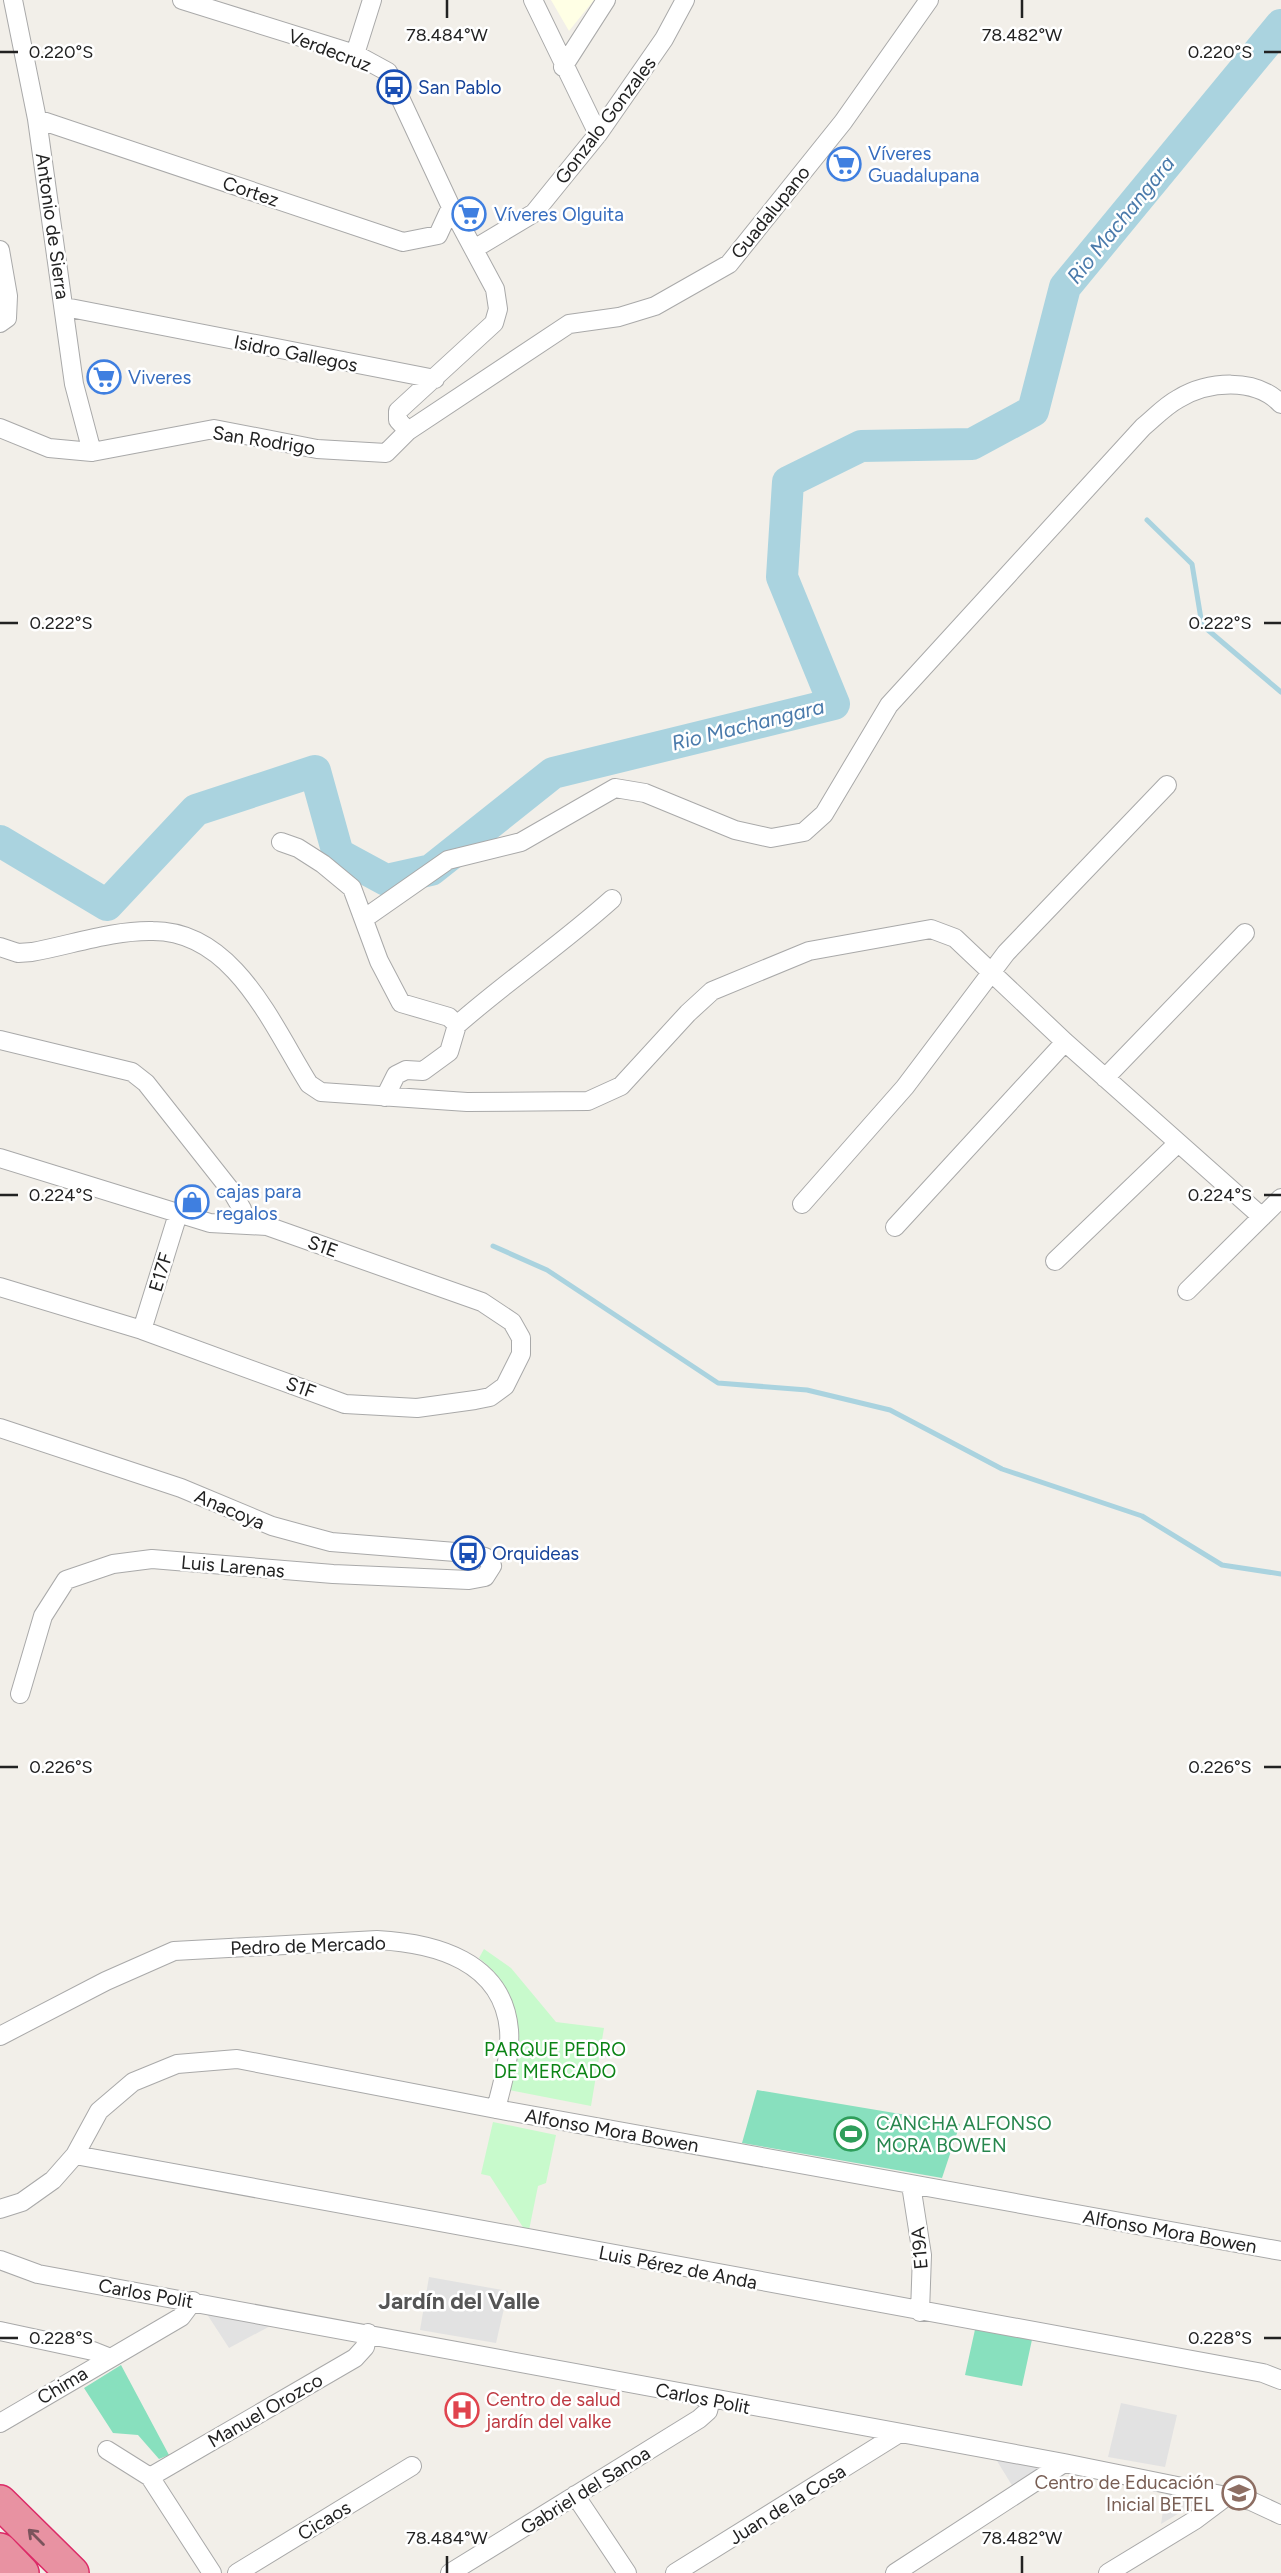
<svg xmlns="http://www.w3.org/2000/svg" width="1281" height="2573" font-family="Figtree,sans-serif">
<rect width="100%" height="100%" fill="#f2efe9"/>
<path fill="#ffffe5" d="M551 0H594L569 31Z"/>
<path fill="#c8facc" d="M484 1949 511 1968 556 2022 604 2028 591 2106 509 2090C518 2034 528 1998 479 1958Z
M493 2122 556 2135 546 2183 538 2186 528 2235 490 2176 481 2174Z"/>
<path fill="#88e0be" d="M757 2090 960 2124 942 2178 742 2143Z
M976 2325 1033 2335 1022 2386 965 2375Z
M121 2365 169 2455 159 2459 138 2435 113 2433 84 2388Z"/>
<path fill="#e2e2e2" d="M429 2277 508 2291 496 2343 420 2330Z
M201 2305 274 2324 229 2348Z
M1121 2403 1177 2415 1165 2467 1108 2457Z
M994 2456 1054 2465 1013 2487Z
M1168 2477 1221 2488 1161 2524Z"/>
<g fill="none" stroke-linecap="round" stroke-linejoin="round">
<path stroke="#aad3df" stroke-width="5" d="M1147 520 1192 564 1202 625 1281 692
M493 1246 547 1270 718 1383 807 1390 890 1410 1002 1469 1142 1516 1222 1565 1281 1574"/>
<path stroke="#aad3df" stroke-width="32" d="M0 841 107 905 196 810 315 771 338 854 386 880 431 870 553 773 834 704 782 577 788 482 861 446 972 444 1033 411 1065 287 1281 25"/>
<defs>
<path id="street" d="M13 0 37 119 74 384 92 452
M182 0 355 54 388 72 451 207 495 289 498 309 494 323 398 411V420L408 431
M533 0 598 134
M355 54 372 0
M563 67 606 0
M37 119 403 242 438 235 451 207
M474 249 534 213 598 134 664 39 685 0
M0 250 8 296 7 318 0 323
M65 307 435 379
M0 428 49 448 92 452 214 429 317 449 386 453 408 431 569 324 619 317 655 306 729 264 843 122 929 0
M281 842 298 848 323 864 352 888 379 961 401 1003 449 1017 457 1025 449 1052 423 1071 406 1070 396 1075 385 1097
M365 918 448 860 521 842 615 788 645 793 735 830 771 838 804 832 824 814 889 705 1143 427C1154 418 1165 406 1178 399 1208 381 1255 377 1281 404
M0 947 18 953 32 952C71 945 113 930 153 931 234 931 272 1025 309 1084L321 1092 467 1102 588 1101 621 1086 688 1013 712 991 809 951 931 929 955 938 1065 1042 1262 1217
M457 1025C507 981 562 944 612 899
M0 1040 132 1072 146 1083 232 1192 242 1209 244 1225
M1105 1078 1245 933
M0 1158 210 1223 267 1226 482 1302 512 1322 521 1338V1354L505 1386 490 1397 475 1400 417 1408 345 1404 142 1330 0 1287
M802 1204 905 1087 1006 953 1167 785
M895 1227 1065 1042
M1055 1261 1178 1143
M1187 1291 1281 1198
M142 1330 178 1214
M0 1428 181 1488 272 1526 331 1542 468 1553 485 1557 492 1566 485 1577 469 1580 333 1574 152 1559 113 1564 66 1580 43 1616 20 1694
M0 2036 106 1981 174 1951 377 1940C435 1943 503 1961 509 2030 511 2055 502 2085 496 2109
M75 2155 1263 2373 1281 2380
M911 2185 922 2255 920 2312
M0 2209 22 2202 53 2180 75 2155 99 2111 133 2082 177 2064 237 2059 496 2109 1281 2251
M0 2260 38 2274 1064 2463 1251 2501 1281 2515
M0 2331 93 2351 108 2357
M0 2423 181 2317 193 2301
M107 2450 150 2477 212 2573
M150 2477 355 2358 365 2347 368 2333
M575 2495 627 2573
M237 2573 412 2466
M450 2573 699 2419 708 2411 711 2399
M675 2573 898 2434
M895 2573 1064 2463
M1108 2573 1195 2520 1227 2496"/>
<path id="highway" d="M0 2502 72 2573
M0 2550 22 2573"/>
</defs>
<use href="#street" stroke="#a9a9a9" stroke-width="20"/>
<use href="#highway" stroke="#dc2a67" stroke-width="36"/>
<use href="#street" stroke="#fff" stroke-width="18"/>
<use href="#highway" stroke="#e892a2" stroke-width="33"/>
</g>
<defs><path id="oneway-shaft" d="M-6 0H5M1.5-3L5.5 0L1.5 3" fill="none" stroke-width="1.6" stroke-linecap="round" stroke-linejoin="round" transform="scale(1.75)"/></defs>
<use stroke="#7b545c" href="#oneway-shaft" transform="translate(36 2537) rotate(-135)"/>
<path fill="none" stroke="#222" stroke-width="2.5" d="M447 0V18M1022 0V18M0 52H18M1264 52H1281M0 623H18M1264 623H1281M0 1195H18M1264 1195H1281M0 1767H18M1264 1767H1281M0 2338H18M1264 2338H1281M447 2556V2573M1022 2556V2573"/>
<defs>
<symbol id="bus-ring" viewBox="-11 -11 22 22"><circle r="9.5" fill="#fff" stroke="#1a4fb4" stroke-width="1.5"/><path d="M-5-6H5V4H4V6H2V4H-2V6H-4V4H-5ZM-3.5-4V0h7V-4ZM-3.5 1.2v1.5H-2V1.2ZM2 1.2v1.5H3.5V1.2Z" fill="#1a4fb4"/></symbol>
<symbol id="supermarket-ring" viewBox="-11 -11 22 22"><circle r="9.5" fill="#fff" stroke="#3f7fe0" stroke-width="1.5"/><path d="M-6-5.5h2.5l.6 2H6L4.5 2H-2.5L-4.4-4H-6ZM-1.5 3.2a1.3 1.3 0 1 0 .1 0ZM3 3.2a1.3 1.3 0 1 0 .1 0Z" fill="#3f7fe0"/></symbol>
<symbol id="shop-ring" viewBox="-11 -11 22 22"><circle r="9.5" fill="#fff" stroke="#3f7fe0" stroke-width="1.5"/><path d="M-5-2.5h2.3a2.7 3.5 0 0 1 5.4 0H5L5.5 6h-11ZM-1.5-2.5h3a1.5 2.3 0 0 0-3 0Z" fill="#3f7fe0"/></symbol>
<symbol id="stadium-ring" viewBox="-11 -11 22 22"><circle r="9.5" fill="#fff" stroke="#2e9e5b" stroke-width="1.5"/><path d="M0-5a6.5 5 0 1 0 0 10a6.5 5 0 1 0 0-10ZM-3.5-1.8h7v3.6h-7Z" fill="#2e9e5b"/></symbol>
<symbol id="hospital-ring" viewBox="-11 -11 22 22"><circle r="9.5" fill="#fff" stroke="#e0444e" stroke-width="1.5"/><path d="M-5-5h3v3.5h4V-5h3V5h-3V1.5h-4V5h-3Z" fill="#e0444e"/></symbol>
<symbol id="school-ring" viewBox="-11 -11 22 22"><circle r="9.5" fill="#fff" stroke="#8d6e63" stroke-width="1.5"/><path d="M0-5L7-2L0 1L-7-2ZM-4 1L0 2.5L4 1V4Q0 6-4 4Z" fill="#8d6e63"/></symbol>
</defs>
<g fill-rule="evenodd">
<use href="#bus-ring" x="375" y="68" width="38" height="38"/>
<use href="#supermarket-ring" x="825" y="145" width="38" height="38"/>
<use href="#supermarket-ring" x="450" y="195" width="38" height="38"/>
<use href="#supermarket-ring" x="85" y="358" width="38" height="38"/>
<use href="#shop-ring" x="173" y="1183" width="38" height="38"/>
<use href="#bus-ring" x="449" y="1534" width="38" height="38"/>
<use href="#stadium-ring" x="832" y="2115" width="38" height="38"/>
<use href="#hospital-ring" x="443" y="2391" width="38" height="38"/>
<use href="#school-ring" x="1220" y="2474" width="38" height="38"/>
</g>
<g text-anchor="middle" stroke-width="5" stroke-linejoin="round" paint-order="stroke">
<g font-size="19" fill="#222" stroke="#fff">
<text transform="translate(330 50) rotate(21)" y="7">Verdecruz</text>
<text transform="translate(605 120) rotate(-53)" y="7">Gonzalo Gonzales</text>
<text transform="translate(251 191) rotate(19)" y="7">Cortez</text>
<text transform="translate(770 212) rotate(-51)" y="7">Guadalupano</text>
<text transform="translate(53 226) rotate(82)" y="7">Antonio de Sierra</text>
<text transform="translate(296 353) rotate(11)" y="7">Isidro Gallegos</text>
<text transform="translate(264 440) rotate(9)" y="7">San Rodrigo</text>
<text transform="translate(323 1246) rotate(20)" y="7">S1E</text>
<text transform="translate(160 1272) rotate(-73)" y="7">E17F</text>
<text transform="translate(301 1387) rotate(20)" y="7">S1F</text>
<text transform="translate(230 1509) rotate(23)" y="7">Anacoya</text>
<text transform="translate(233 1566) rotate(5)" y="7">Luis Larenas</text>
<text transform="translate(308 1945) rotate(-2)" y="7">Pedro de Mercado</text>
<text transform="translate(612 2130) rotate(10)" y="7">Alfonso Mora Bowen</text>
<text transform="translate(1170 2231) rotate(10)" y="7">Alfonso Mora Bowen</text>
<text transform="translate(919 2248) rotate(-95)" y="7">E19A</text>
<text transform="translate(678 2267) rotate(11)" y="7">Luis Pérez de Anda</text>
<text transform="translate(146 2293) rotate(10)" y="7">Carlos Polit</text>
<text transform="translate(62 2385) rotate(-31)" y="7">Chima</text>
<text transform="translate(703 2398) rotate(11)" y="7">Carlos Polit</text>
<text transform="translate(265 2410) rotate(-30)" y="7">Manuel Orozco</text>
<text transform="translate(585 2490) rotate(-32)" y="7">Gabriel del Sanoa</text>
<text transform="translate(787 2504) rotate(-32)" y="7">Juan de la Cosa</text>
<text transform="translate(324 2520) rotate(-31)" y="7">Cicaos</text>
</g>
<g font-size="19" fill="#164399" stroke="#fff" text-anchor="start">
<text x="418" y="94">San Pablo</text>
<text x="492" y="1560">Orquideas</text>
</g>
<g font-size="19" fill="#366cbe" stroke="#fff" text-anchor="start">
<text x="868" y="160">Víveres<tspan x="868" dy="22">Guadalupana</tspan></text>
<text x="494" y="221">Víveres Olguita</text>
<text x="128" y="384">Viveres</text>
<text x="216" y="1198">cajas para<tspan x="216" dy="22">regalos</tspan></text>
</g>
<g font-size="19" fill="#0c8416" stroke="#fff">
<text x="555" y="2056">PARQUE PEDRO<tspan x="555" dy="22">DE MERCADO</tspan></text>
</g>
<g font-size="19" fill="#27864d" stroke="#fff" text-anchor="start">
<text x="876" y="2130">CANCHA ALFONSO<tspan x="876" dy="22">MORA BOWEN</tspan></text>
</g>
<g font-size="19" fill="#be3a42" stroke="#fff" text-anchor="start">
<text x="486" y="2406">Centro de salud<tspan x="486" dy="22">jardín del valke</tspan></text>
</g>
<g font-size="19" fill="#785e54" stroke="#fff" text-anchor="end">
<text x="1214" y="2489">Centro de Educación<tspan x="1214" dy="22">Inicial BETEL</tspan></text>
</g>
<g font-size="21" font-style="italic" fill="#4a7aab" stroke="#fff">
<text transform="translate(1121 220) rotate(-51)" y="7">Rio Machangara</text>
<text transform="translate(748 725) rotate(-14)" y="7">Rio Machangara</text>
</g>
<g font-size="23" font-weight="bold" fill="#555" stroke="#fff">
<text x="459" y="2309">Jardín del Valle</text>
</g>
</g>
<g font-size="18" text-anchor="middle" fill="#222" stroke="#fff" stroke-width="5" stroke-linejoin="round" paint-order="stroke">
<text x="447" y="41">78.484°W</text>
<text x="1022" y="41">78.482°W</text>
<text x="61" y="58">0.220°S</text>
<text x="1220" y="58">0.220°S</text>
<text x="61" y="629">0.222°S</text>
<text x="1220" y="629">0.222°S</text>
<text x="61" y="1201">0.224°S</text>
<text x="1220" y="1201">0.224°S</text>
<text x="61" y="1773">0.226°S</text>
<text x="1220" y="1773">0.226°S</text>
<text x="61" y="2344">0.228°S</text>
<text x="1220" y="2344">0.228°S</text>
<text x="447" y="2544">78.484°W</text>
<text x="1022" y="2544">78.482°W</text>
</g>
</svg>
